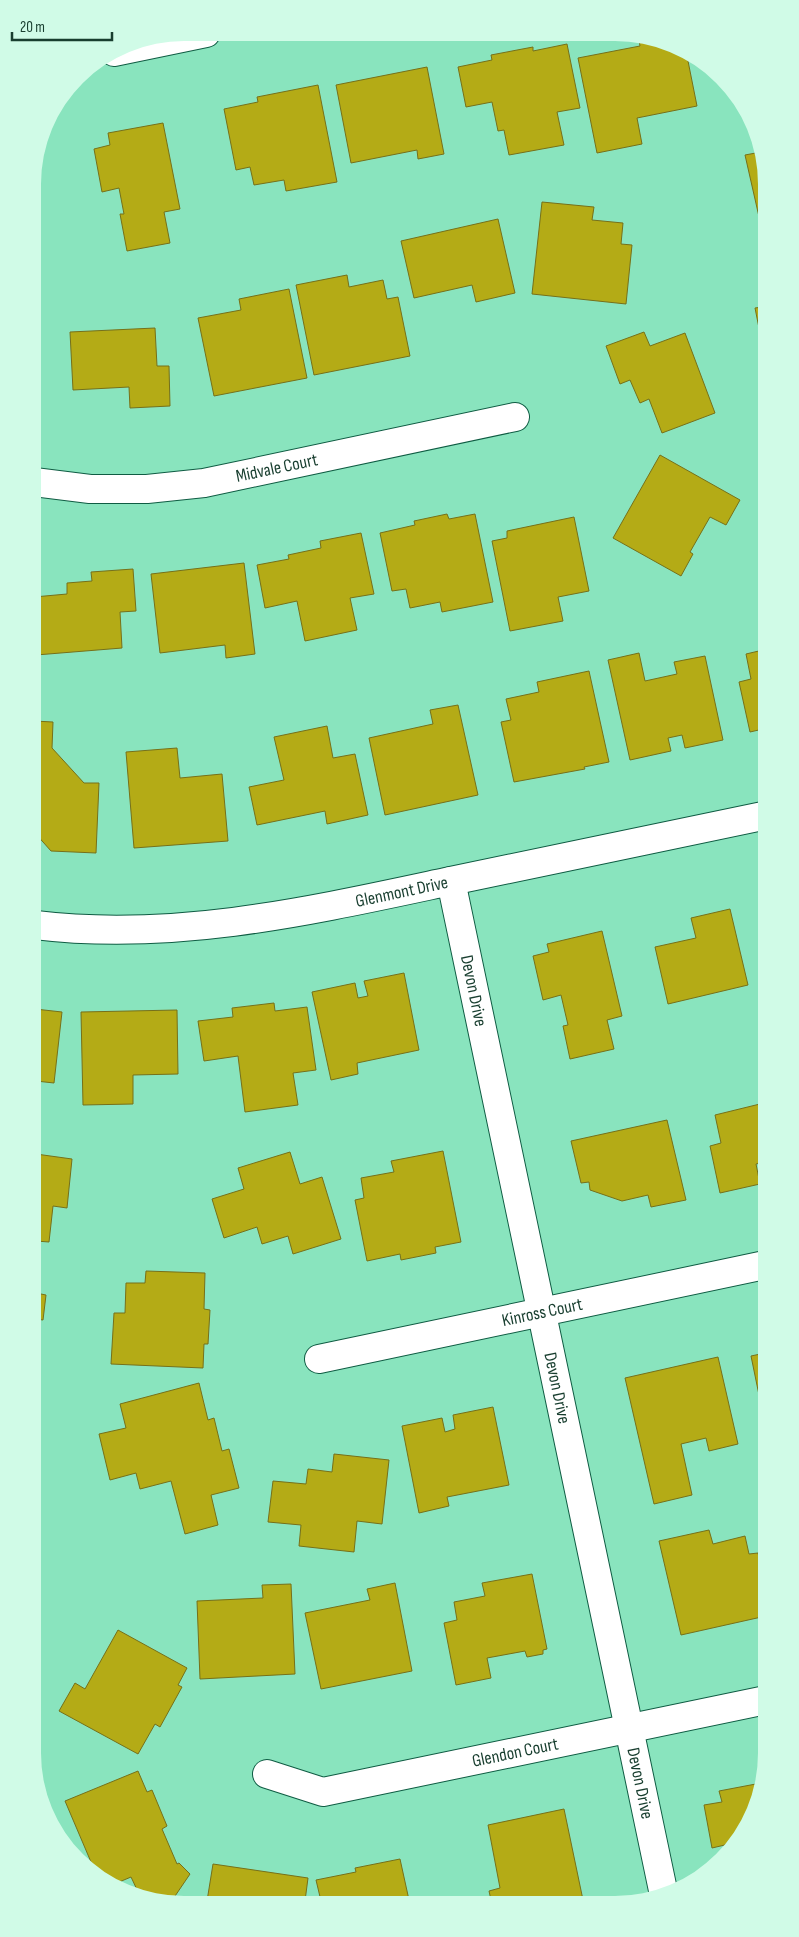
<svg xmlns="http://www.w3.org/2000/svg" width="799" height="1937" font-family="'Sofia Sans Condensed',sans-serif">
<rect width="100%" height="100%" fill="#89e4be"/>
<path fill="#b4ab16" stroke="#767019" d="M638 35H644L686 51 697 106 637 118 642 144 597 153 578 58 640 46Z
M567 44 580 108 557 112 564 145 509 155 504 130 498 131 492 102 466 107 458 67 492 60 491 55 533 47V51Z
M427 67 444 154 418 159 417 150 351 163 336 85Z
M318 85 337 182 286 191 284 180 254 185 250 167 236 170 224 109 258 102 257 97Z
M163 123 180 209 164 212 170 243 127 251 120 214H124L119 188 102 192 94 149 110 145 108 133Z
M761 152 762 230 745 155Z
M542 202 594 207 592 220 623 223 621 244 632 245 626 304 532 294Z
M498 219 515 293 476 302 472 285 414 298 401 241Z
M347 275 349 287 383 280 387 299 398 297 410 356 314 375 296 285Z
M289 289 307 378 214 396 198 318 241 310 239 299Z
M762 307V343L755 308Z
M155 328 157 366H169L170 406 130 408 129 387 73 390 70 332Z
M644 332 650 346 685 333 715 413 662 433 649 399 640 403 630 380 620 384 606 346Z
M660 455 740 500 726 525 710 517 690 552 693 554 681 576 613 538Z
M447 514 449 519 475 514 493 602 442 612 440 602 410 608 406 589 392 591 380 533 415 525 414 521Z
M574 517 589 591 558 597 563 621 510 631 492 541 507 538V531Z
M361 533 374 594 350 598 357 630 305 641 297 601 265 608 257 565 289 559 288 555 321 548 320 541Z
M244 563 255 654 226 658 225 645 160 653 151 574Z
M133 569 136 611 120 612 122 648 36 655 34 597 67 594V583L92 581 91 572Z
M763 650V729L750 732 739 682 751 679 746 654Z
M639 653 645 681 677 674 674 662 705 656 723 740 685 748 682 735 668 738 671 751 630 760 608 660Z
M589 671 609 762 584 767 585 769 514 782 501 722 511 720 506 699 539 692 537 682Z
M458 705 478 795 385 815 369 738 433 724 430 710Z
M34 721 53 722 52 748 84 783H99L96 853 51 851 35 833Z
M327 726 333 758 355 754 368 815 327 824 325 811 257 825 249 787 284 780 274 737Z
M177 748 180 778 222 774 228 841 134 848 126 752Z
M730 909 748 985 668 1004 655 947 696 938 691 918Z
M602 931 622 1016 607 1020 614 1049 570 1059 563 1026 568 1025 561 995 543 1000 533 956 549 952 547 944Z
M404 973 419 1050 357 1063 358 1074 331 1080 312 992 355 983 358 998 368 996 364 981Z
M274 1003 275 1011 307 1007 316 1070 293 1073 298 1105 245 1112 238 1056 204 1061 198 1021 233 1017 232 1008Z
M35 1009 62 1012 54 1083 36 1081Z
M177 1010 178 1074 133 1075V1104L83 1105 81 1012Z
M764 1103V1162L756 1164 760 1184 720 1193 710 1146 721 1143 715 1115Z
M667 1120 686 1200 651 1207 648 1195 622 1201 590 1190 589 1182 581 1183 571 1141Z
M443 1151 461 1242 435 1247 436 1253 401 1260 400 1254 367 1261 355 1200 364 1198 361 1178 394 1172 391 1161Z
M290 1152 300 1184 322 1177 341 1239 293 1254 288 1236 262 1244 257 1227 224 1238 212 1199 244 1189 238 1168Z
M36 1154 72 1159 67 1208 53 1206 49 1242 36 1241Z
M146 1271 205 1273 204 1309 210 1310 208 1344H204L203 1368 111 1364 114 1313H125L126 1283H145Z
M36 1293 46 1295 43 1320 36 1319Z
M765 1353V1394L759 1395 751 1356Z
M718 1357 738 1444 709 1451 706 1438 681 1444 692 1495 654 1504 625 1378Z
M199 1383 208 1420 214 1418 222 1451 229 1449 239 1488 211 1495 218 1525 185 1534 171 1481 140 1489 136 1473 110 1480 99 1434 126 1428 120 1404Z
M493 1407 509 1485 447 1497 449 1506 419 1513 402 1426 442 1418 445 1432 455 1429 453 1415Z
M334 1454 389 1460 382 1524 357 1521 354 1552 299 1546 301 1525 268 1522 273 1481 306 1484 308 1469 332 1472Z
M709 1530 713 1544 745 1536 749 1554 758 1553 766 1587V1616L681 1635 659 1541Z
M532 1574 547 1649 543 1650V1654L527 1657 525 1651 487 1658 491 1678 456 1685 444 1623 457 1620 454 1602 485 1596 482 1583Z
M395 1583 412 1671 321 1689 305 1613 370 1600 367 1589Z
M291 1584 295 1674 200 1679 197 1601 263 1598 262 1585Z
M118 1630 187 1668 178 1685 182 1687 160 1727 155 1724 138 1754 59 1711 75 1683 85 1689Z
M138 1771 147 1792 152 1790 167 1826 162 1829 177 1864 179 1863 190 1874 171 1902H155L140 1896 131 1877 112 1885 84 1865 91 1862 65 1801Z
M761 1783 755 1810 735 1845 730 1849 729 1844 712 1848 704 1805 722 1802 719 1791Z
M564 1809 583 1900H491L489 1891 500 1888 488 1825Z
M400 1859 409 1900 321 1901 316 1880 356 1872 355 1868Z
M213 1864 308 1878 305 1901H207Z"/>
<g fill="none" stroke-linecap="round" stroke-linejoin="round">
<defs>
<g id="minor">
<path d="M114 52 206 33"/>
<path id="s1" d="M34 482 90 489H147L204 483 515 417"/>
<path id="s2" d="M451 881 664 1895"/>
<path id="s3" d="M35 925C174 942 310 911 446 882 552 860 657 838 763 816"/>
<path id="s4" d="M319 1359 765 1265"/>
<path id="s5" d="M267 1774 323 1792 766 1700"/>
</g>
</defs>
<use href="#minor" stroke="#0f5c43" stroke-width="30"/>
<use href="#minor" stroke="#fff" stroke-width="28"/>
</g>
<g text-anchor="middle" stroke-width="4.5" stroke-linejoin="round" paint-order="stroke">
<g font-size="18" fill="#183e2f" stroke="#d0fbe7">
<text dy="6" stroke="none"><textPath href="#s1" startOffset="245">Midvale Court</textPath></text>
<text dy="6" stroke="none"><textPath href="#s3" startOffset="370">Glenmont Drive</textPath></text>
<text dy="6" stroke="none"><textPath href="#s2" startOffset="112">Devon Drive</textPath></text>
<text dy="6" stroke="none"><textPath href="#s4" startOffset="228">Kinross Court</textPath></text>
<text dy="6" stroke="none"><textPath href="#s2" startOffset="518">Devon Drive</textPath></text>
<text dy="6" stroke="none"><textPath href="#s5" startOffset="255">Glendon Court</textPath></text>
<text dy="6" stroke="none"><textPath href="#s2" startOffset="922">Devon Drive</textPath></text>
</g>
</g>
<path d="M0 0H799V1937H0ZM184 41H615A143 143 0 0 1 758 184V1753A143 143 0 0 1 615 1896H184A143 143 0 0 1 41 1753V184A143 143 0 0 1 184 41Z" fill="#d0fbe7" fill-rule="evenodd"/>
<path d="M12 32v8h100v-8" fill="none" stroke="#183e2f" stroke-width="2.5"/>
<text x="20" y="32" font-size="15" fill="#183e2f" stroke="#d0fbe7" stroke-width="4" paint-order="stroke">20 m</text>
</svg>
